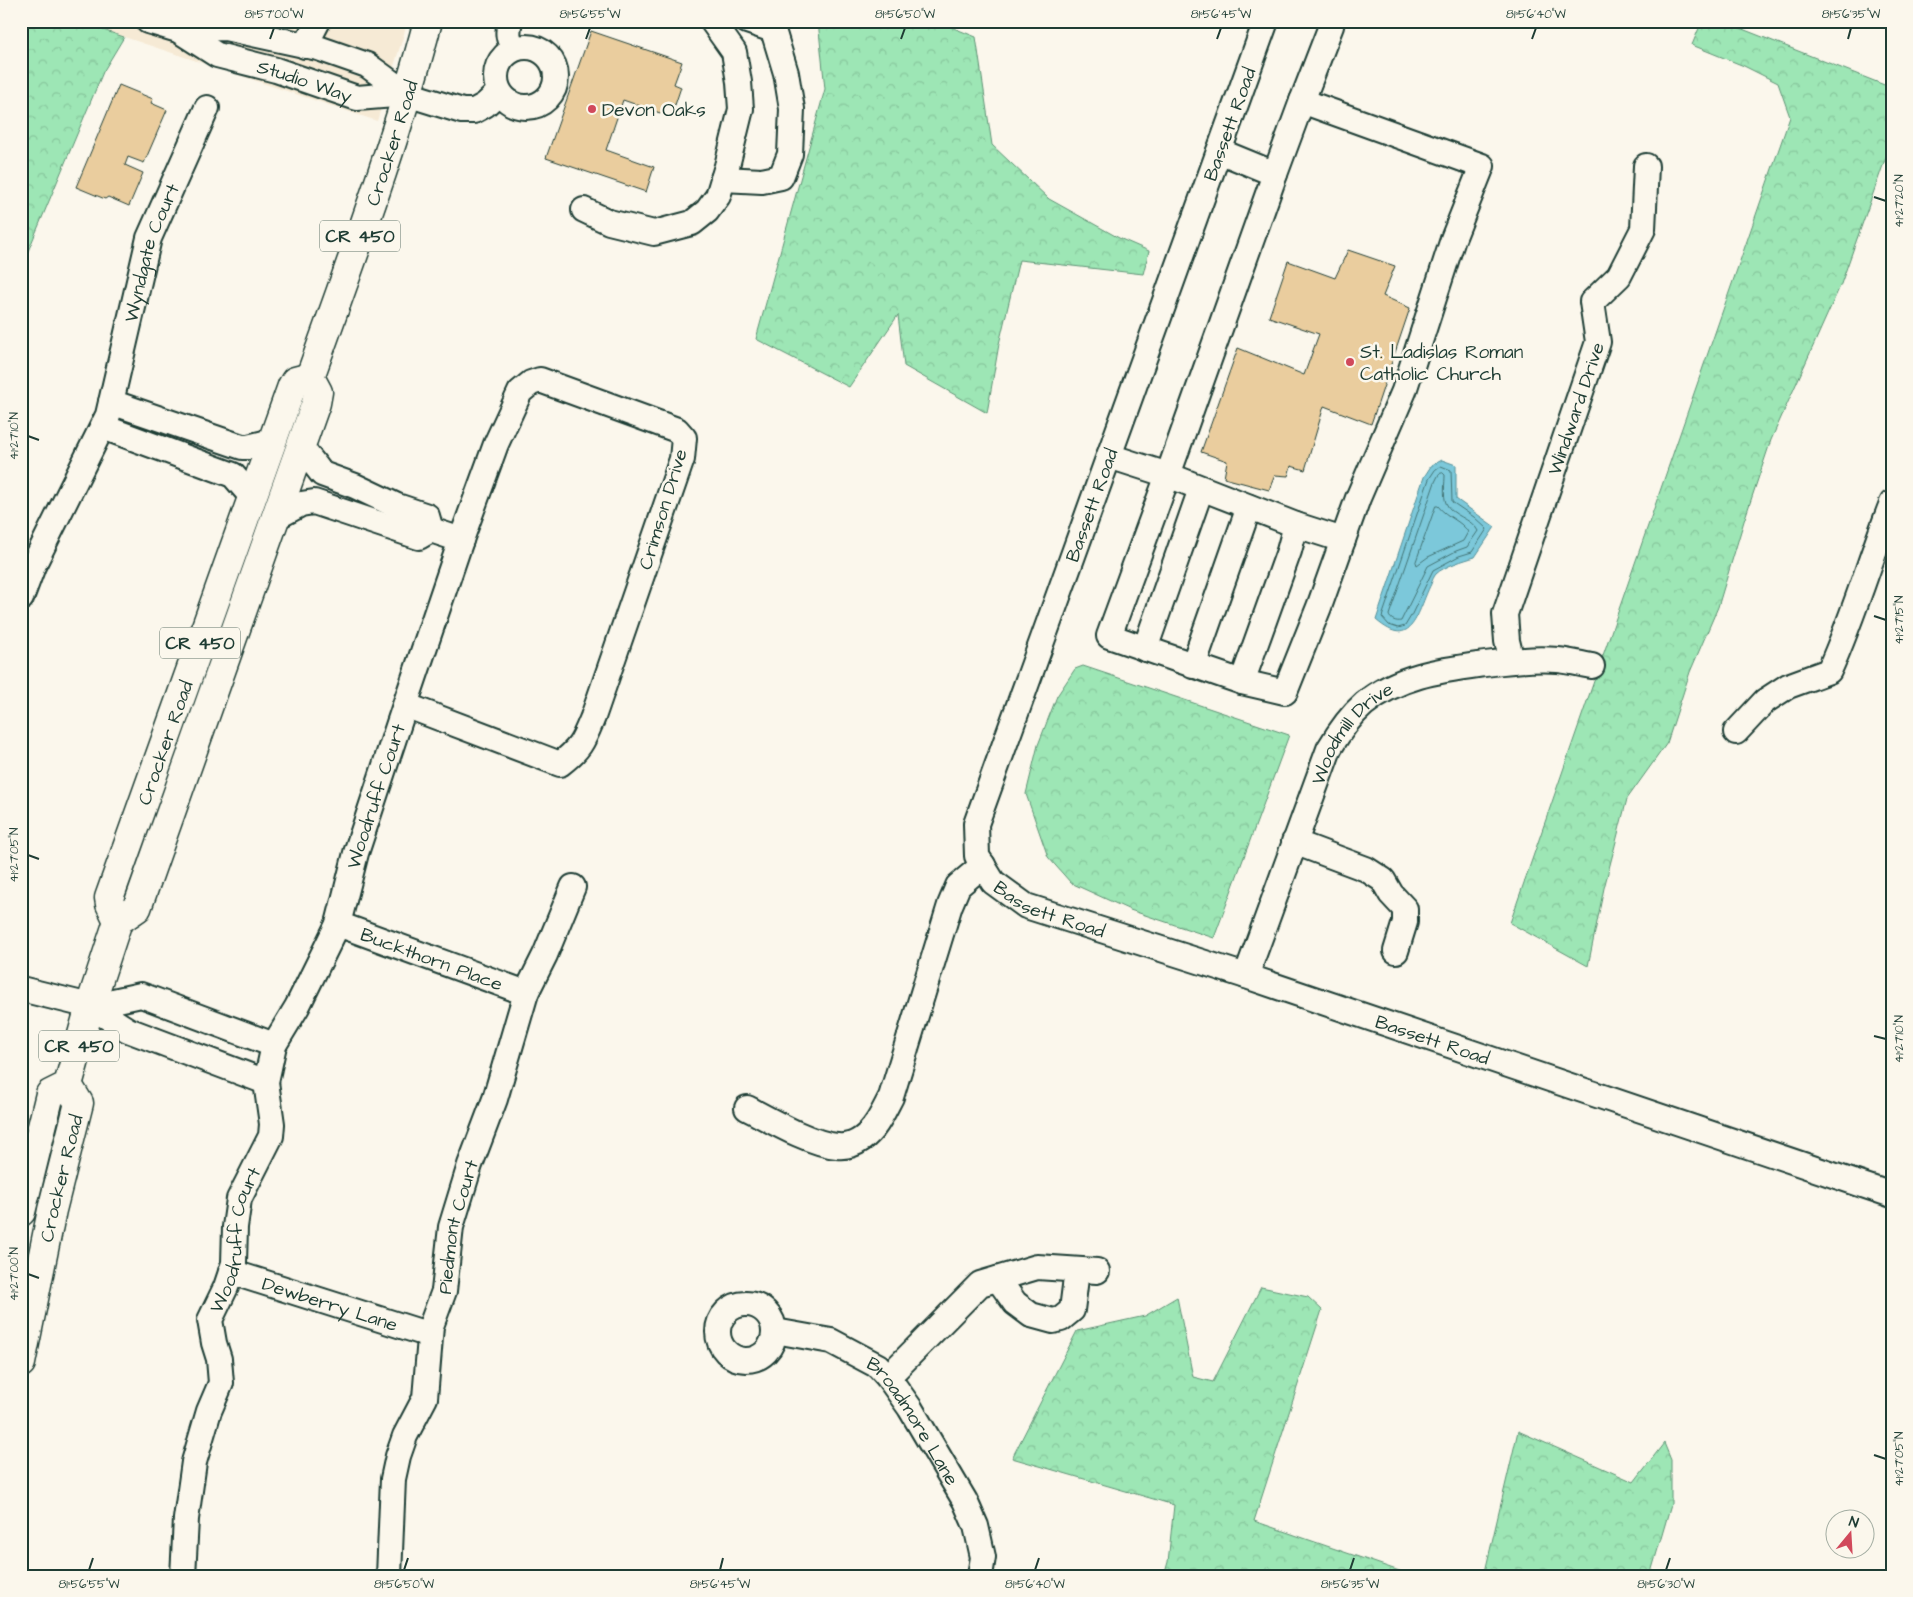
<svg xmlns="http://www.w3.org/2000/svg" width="1913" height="1597" font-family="'Architects Daughter',sans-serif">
<defs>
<pattern id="forest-crowns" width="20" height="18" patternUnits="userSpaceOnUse" patternTransform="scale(1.25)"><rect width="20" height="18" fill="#9de6b5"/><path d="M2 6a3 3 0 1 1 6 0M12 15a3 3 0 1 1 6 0" fill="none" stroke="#87c69c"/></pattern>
</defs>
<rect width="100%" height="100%" fill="#fbf7ec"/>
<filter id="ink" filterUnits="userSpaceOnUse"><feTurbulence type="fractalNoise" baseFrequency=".02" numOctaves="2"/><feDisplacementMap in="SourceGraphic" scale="10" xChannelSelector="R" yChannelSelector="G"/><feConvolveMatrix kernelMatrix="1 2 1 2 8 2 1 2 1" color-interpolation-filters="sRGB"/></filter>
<g filter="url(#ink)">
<path fill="#f6ead5" d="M76 21H408L377 121Z"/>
<path fill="url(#forest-crowns)" stroke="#5e9274" d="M21 21H76L124 37 103 72 21 268Z
M818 21H936L976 37 992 145 1049 199 1119 238 1149 251 1143 274 1019 260 999 344 987 413 904 366 898 315 849 387 756 339 825 89Z
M1702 21H1722L1892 88V140L1841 284 1771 440 1744 521 1718 607 1690 672 1667 743 1627 799 1604 888 1588 966 1510 923 1790 117 1778 83 1744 66 1692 45Z
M1083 666 1289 735 1214 938 1130 910 1071 883 1048 857 1026 794 1038 745 1057 696 1075 669Z
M1261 1287 1308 1297 1322 1310 1254 1521 1414 1576H1164L1168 1562 1174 1505 1012 1458 1077 1331 1145 1316 1177 1297 1193 1377 1213 1382Z
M1518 1431 1634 1482 1664 1443 1671 1460V1504L1650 1576H1484Z"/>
<path fill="#7bc8da" stroke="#569098" d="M1442 460 1456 465V499L1495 527 1475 557C1465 560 1444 566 1436 574 1434 576 1432 581 1431 584 1417 612 1413 652 1376 620L1424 477 1431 466Z"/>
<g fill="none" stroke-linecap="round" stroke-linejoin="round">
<path stroke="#447576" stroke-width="1" d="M1441 466 1451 470 1452 502 1474 517 1487 529 1472 552 1459 556 1433 570 1411 616 1405 626 1398 628 1389 625 1382 617 1429 479 1435 470Z
M1443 473 1445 475C1445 483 1443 495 1446 503 1451 516 1472 518 1478 531L1467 547 1456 551 1428 566 1401 621C1397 622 1390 620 1389 615L1435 482 1439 474Z
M1436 506H1438C1446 517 1462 521 1468 532L1463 541 1428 557 1417 565 1416 562Z"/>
</g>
<path fill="#eacd9e" stroke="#1f3d34" d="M591 31 682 62 674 84 681 87 675 105 667 103 663 114 623 100 606 150 654 167 646 192 546 158Z
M119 85 153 99 151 103 167 110 144 163 128 157 125 165 143 173 129 206 108 197 105 199 76 187Z
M1348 250 1395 266 1383 296 1410 308 1371 424 1324 406 1305 470 1291 466 1288 476 1275 475 1269 490 1224 478 1227 461 1201 452 1238 348 1304 375 1319 334 1269 317 1288 261 1335 278Z"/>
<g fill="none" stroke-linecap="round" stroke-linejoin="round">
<defs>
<g id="minor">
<path id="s1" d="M148 21 178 30 217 55 276 70 357 98 407 94"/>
<path d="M510 21C507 33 508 39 514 49"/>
<path id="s2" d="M1266 21 976 824 977 856 993 882 1026 906 1246 976 1892 1195"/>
<path d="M178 30 225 28 318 48 367 65 407 94 462 111H474L485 105 499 92"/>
<path d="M305 46 318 21"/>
<circle cx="526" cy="77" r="30"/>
<path d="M1302 101 1331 26 1332 21"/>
<path d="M1275 174 1168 475 1296 525 1343 540"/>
<path d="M723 179 762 181 781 177 790 154 792 109 786 73 773 30 747 21"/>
<path d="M584 210 609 222 654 233 692 223 707 211 718 196 727 166 741 109 739 82 734 52 712 21"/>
<path d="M111 402 242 447H248L272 441"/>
<path d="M103 427 233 475 252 497"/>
<path d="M301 447 322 474 355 486 397 506 427 516 431 530"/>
<path d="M1109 456 1168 475 1109 636 1242 682 1285 692 1319 607 1358 498 1404 391 1453 239 1482 166 1302 101 1275 174 1219 151"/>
<path d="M275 518 301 504 314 502 419 537 431 530 461 540"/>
<path id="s3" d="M21 598 33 566 108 415 149 238 207 108"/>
<path d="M1145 649 1201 489"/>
<path id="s4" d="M1512 661 1507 641 1505 614 1598 342 1592 302 1619 276 1643 229 1646 166"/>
<path d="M1193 666 1249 507"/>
<path d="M1242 682 1289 551 1296 525"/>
<path d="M1736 732 1765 701 1788 686 1829 671C1854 616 1870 559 1892 503"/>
<path d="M1294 842 1366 869 1383 880 1391 894 1405 909V922L1396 951"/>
<path id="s5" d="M338 924 526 993"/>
<path id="s6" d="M1246 976 1329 749C1339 732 1349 717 1364 704 1399 675 1442 670 1485 664 1509 661 1534 658 1558 660 1569 661 1581 664 1592 666"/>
<path d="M21 989 90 1006 128 1030 266 1082"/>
<path d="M90 1006 141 995 274 1045"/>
<path d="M747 1108C770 1120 811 1144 837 1146 846 1147 855 1144 862 1139 876 1129 883 1112 891 1097L950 905 958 886 983 865"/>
<path id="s7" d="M231 1272 430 1335"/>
<path d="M998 1279 1015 1303 1031 1315 1053 1321 1061 1319 1072 1310 1077 1270"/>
<circle cx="746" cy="1332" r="28"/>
<path id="s8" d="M775 1331 831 1341 878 1366 888 1377 910 1408 965 1501 976 1526 983 1557 980 1576"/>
<path d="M888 1377 980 1284 1037 1267 1097 1271"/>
<path id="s9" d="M183 1576 186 1519 194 1462 209 1411 221 1383 219 1359 214 1343 210 1320 226 1287 234 1263 235 1227 239 1199 271 1136 272 1124 266 1082 274 1045 297 1007 338 924 356 853 405 705 461 540 496 444 520 392 531 383 540 380 677 430 684 438 682 459 593 717C583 741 581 748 560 764L405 705"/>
<path id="s10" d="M389 1576 393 1479 398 1456 405 1436 425 1398 431 1326 444 1291 451 1227 470 1165 495 1099 526 993 545 955 573 887"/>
</g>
<g id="major">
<path id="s11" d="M310 377C352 259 396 142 428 21"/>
<path id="s12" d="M118 921 110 904 109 898 292 386 295 381 310 377"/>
<path d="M21 1212 50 1094 68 1085 90 1006 118 921 137 908 316 403 318 392 310 377"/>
<path id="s13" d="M21 1363 52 1210 79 1103 68 1085"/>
</g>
</defs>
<use href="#minor" stroke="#1f3d34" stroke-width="28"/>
<use href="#major" stroke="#1f3d34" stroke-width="31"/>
<use href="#minor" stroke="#fbf7ec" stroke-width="24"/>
<use href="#major" stroke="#fbf7ec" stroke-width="28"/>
</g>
</g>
<path fill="none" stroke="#1f3d34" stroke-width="2" d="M270 39 274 28M586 39 590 28M901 39 905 28M1217 39 1221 28M1532 39 1536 28M1848 39 1851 28M1874 197 1886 201M28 436 39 440M1874 616 1886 620M28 855 39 859M1874 1036 1886 1039M28 1274 39 1278M1874 1455 1886 1459M89 1570 93 1558M404 1570 408 1558M720 1570 723 1558M1035 1570 1039 1558M1350 1570 1354 1558M1666 1570 1670 1558"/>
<g fill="#d1495b" stroke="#fbf7ec" stroke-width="2">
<circle cx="592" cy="109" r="5"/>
<circle cx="1350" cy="362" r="5"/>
</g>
<g text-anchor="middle" stroke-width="5" stroke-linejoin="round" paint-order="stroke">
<g fill="#fbf7ec" stroke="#61756b" stroke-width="1">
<rect x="320" y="220.5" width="80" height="31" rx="4"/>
<rect x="160" y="627.5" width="80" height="31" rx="4"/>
<rect x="39" y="1030.5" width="80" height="31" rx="4"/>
</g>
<g font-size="18" font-weight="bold" fill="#1f3d34">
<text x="360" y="242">CR 450</text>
<text x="200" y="649">CR 450</text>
<text x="79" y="1052">CR 450</text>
</g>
<g font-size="19" fill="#1f3d34" stroke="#fbf7ec">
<text dy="7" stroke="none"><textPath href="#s1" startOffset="169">Studio Way</textPath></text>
<text transform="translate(1229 124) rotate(-70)" y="7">Bassett Road</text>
<text dy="7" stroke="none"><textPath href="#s11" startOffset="248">Crocker Road</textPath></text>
<text dy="7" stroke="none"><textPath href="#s3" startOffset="371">Wyndgate Court</textPath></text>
<text dy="7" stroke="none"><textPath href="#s4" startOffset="265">Windward Drive</textPath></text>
<text transform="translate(1091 505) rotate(-70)" y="7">Bassett Road</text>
<text transform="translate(662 509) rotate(-73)" y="7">Crimson Drive</text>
<text dy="7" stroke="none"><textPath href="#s6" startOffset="268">Woodmill Drive</textPath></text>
<text dy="7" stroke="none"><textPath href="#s12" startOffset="190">Crocker Road</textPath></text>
<text dy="7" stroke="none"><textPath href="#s9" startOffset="822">Woodruff Court</textPath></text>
<text dy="7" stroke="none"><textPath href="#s2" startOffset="980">Bassett Road</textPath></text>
<text dy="7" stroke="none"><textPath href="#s5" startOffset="100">Buckthorn Place</textPath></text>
<text dy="7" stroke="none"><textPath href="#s2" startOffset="1385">Bassett Road</textPath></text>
<text dy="7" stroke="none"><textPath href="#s13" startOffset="189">Crocker Road</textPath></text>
<text dy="7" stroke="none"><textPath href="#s10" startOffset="360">Piedmont Court</textPath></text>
<text dy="7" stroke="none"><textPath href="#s9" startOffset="348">Woodruff Court</textPath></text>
<text dy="7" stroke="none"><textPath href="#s7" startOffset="104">Dewberry Lane</textPath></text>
<text dy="7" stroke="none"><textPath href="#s8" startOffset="175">Broadmore Lane</textPath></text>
</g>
<g font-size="19" fill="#1f3d34" stroke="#fbf7ec" text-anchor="start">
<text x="602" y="116">Devon Oaks</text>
<text x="1360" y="358">St. Ladislas Roman<tspan x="1360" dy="22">Catholic Church</tspan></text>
</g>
</g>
<rect width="1913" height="1597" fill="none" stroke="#fbf7ec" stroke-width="55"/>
<g transform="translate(1850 1534) rotate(18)"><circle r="24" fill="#fbf7ec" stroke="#a3ada2"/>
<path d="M0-4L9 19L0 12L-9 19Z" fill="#d1495b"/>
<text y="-8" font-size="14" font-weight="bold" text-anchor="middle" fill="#1f3d34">N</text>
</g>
<rect x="28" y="28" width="1858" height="1542" fill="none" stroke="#1f3d34" stroke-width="2"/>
<g font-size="12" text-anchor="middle" fill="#1f3d34">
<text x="274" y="18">81°57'00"W</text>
<text x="590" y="18">81°56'55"W</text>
<text x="905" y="18">81°56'50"W</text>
<text x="1221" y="18">81°56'45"W</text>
<text x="1536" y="18">81°56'40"W</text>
<text x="1851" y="18">81°56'35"W</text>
<text transform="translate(1899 201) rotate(-90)" y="4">41°27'20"N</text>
<text transform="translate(14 436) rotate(-90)" y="4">41°27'10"N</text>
<text transform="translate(1899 620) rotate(-90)" y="4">41°27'15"N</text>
<text transform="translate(14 855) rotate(-90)" y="4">41°27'05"N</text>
<text transform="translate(1899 1039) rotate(-90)" y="4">41°27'10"N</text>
<text transform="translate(14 1274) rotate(-90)" y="4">41°27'00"N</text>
<text transform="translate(1899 1459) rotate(-90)" y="4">41°27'05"N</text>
<text x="89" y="1588">81°56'55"W</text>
<text x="404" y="1588">81°56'50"W</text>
<text x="720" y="1588">81°56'45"W</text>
<text x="1035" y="1588">81°56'40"W</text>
<text x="1350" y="1588">81°56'35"W</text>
<text x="1666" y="1588">81°56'30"W</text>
</g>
</svg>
